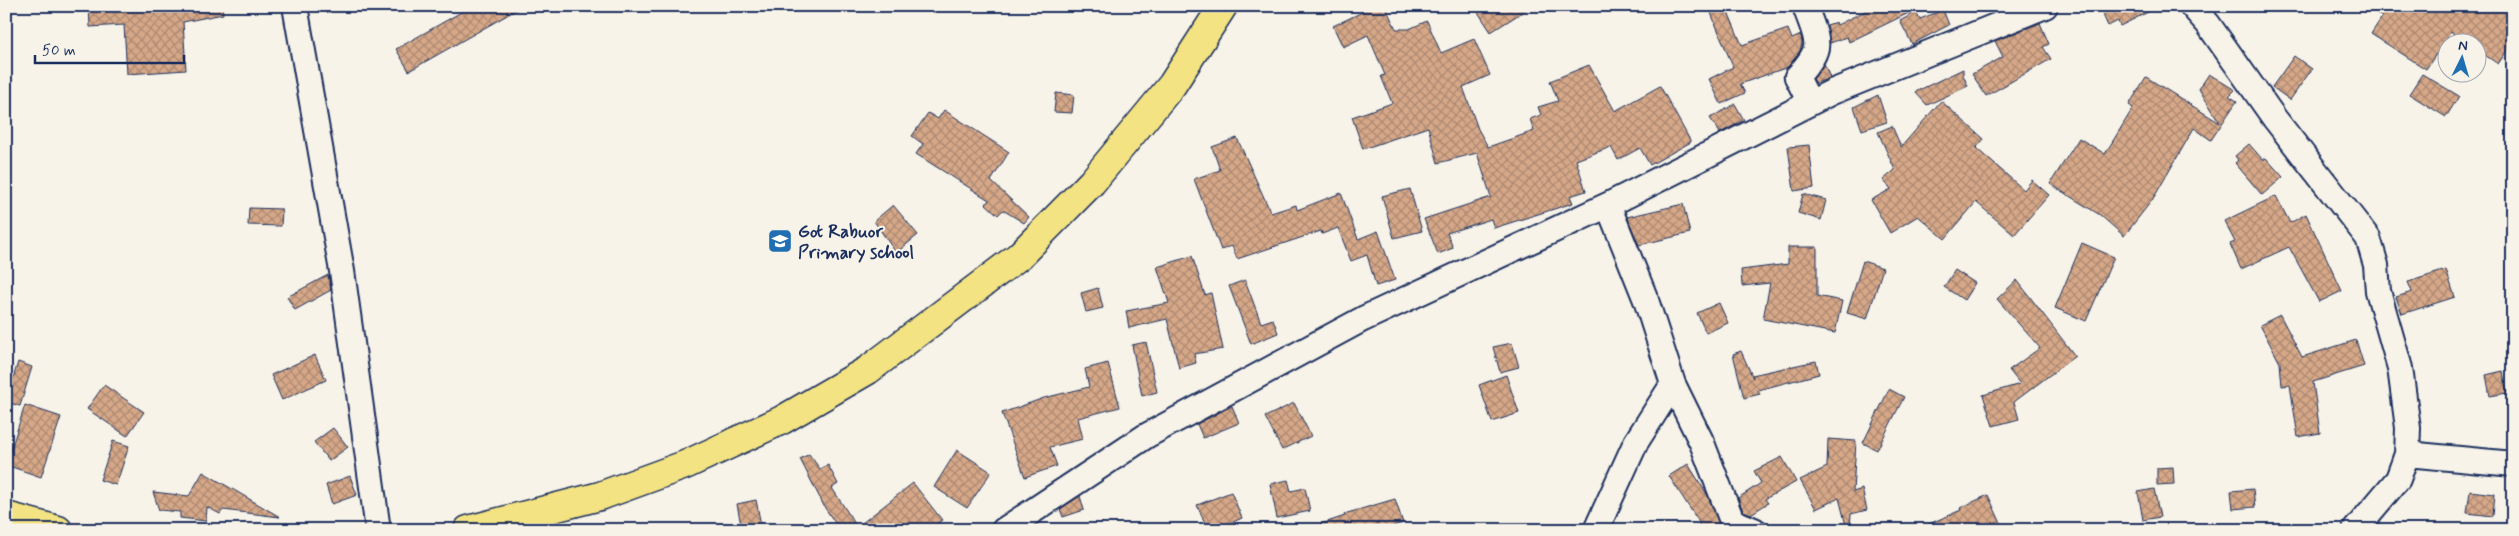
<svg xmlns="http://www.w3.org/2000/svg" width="2519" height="536" font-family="Mynerve,sans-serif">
<defs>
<pattern id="building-cross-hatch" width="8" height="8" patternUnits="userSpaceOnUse" patternTransform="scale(1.25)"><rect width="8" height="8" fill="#d6a888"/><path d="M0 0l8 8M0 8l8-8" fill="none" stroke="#ad8972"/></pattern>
</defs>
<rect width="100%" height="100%" fill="#f7f3e8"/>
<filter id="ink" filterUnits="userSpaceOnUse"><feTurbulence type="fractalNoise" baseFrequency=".02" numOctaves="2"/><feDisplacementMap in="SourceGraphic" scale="10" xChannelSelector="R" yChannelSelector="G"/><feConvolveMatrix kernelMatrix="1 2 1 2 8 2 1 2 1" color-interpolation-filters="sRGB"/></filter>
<g filter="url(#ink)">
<path fill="url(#building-cross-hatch)" stroke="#1b2f5e" d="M89 6H222L223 14 183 22 186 70 127 74 124 25 90 27Z
M472 6H523L409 71 396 49Z
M1375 6H1385L1396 29H1409L1427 21 1441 53 1474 39 1490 75 1463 87 1478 129 1488 147 1534 131 1530 119 1541 115 1538 107 1558 101 1550 81 1589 65 1615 111 1660 86 1691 142 1650 165 1640 148 1618 160 1611 147 1576 160 1586 191 1570 196 1573 203 1494 228 1491 219 1447 233 1453 248 1438 254 1424 219 1491 197 1477 153 1438 163 1428 127 1363 149 1352 117 1392 103 1381 76 1385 75 1368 35 1343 47 1333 26Z
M1474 6H1532L1491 32Z
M1875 6H1923L1849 42 1847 37 1830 43 1827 25 1836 22 1837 25Z
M2099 6H2160L2120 26 2118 21 2108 26Z
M2366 6H2513V42L2498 64 2476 49V42H2466L2451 32 2426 69 2371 34 2382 17Z
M1726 7 1742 45 1788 29 1792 39 1801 35 1802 43 1800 51 1788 67 1740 84 1745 93 1721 104 1709 79 1733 67 1711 13Z
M1943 10 1949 25 1912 44 1900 21 1916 12 1920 19Z
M2040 23 2049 44 2043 47 2051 59 1986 96 1972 74 2003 57 1995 41Z
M2294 56 2312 69 2290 100 2272 87Z
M1824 63 1830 78 1816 83 1813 79Z
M1963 69V75L1968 86 1927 105 1915 92Z
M2209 74 2235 90 2229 96 2237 101 2211 140 2194 128 2153 199 2124 236 2100 215 2050 184 2079 138 2105 154 2133 108 2129 105 2146 77 2220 123 2199 89Z
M2422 74 2459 96 2446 117 2409 94Z
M1056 93 1074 95 1072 113 1054 112Z
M1878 95 1887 122 1862 130 1854 107Z
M1941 101 1984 139 1976 148 2024 190 2032 180 2049 195 2014 235 1976 202 1945 239 1918 216 1890 233 1871 200 1891 189 1883 180 1895 170 1878 132 1892 126 1901 147Z
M1735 104 1744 120 1720 133 1710 118Z
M944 110 1009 152 991 181 1029 217 1024 223 1003 210 998 215 986 204 989 200 916 154 923 144 912 136 928 113 938 119Z
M1237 138 1271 213 1296 205 1297 210 1341 193 1358 239 1378 231 1395 280 1376 286 1367 255 1351 261 1338 228 1322 234 1321 231 1237 259 1232 246 1221 250 1194 179 1220 170 1212 147Z
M2249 144 2263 160 2266 158 2283 177 2262 195 2235 163 2238 160 2235 156Z
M1809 145 1814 188 1794 191 1788 147Z
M1410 189 1422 231 1394 238 1382 196Z
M1803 194 1826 200 1821 220 1798 213Z
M2276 196 2290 223 2306 214 2342 291 2319 302 2289 247 2241 269 2230 244 2235 242 2224 221Z
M1683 204 1690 233 1639 245 1627 217Z
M893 205 918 235 896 253 874 221Z
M249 208 282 209 281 226 248 225Z
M2082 243 2114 257 2086 321 2055 308Z
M1788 247H1817V296L1842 301 1835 333 1763 319 1770 283 1742 286 1741 270 1788 264Z
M1192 256 1205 295 1211 293 1223 349 1194 354 1196 363 1179 368 1167 319 1129 328 1126 311 1169 303 1157 267Z
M1863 261 1883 268 1867 319 1847 313Z
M1955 270 1975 283 1964 300 1944 287Z
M2446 270 2455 297 2402 314 2396 297 2412 292 2408 282Z
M328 275 331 290 295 310 287 297Z
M1245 280 1261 323 1273 319 1278 333 1251 344 1229 286Z
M2017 280 2075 356 2014 402 2019 419 1993 426 1983 395 2020 384 2009 370 2040 348 1997 299Z
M1098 288 1103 308 1086 312 1081 293Z
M1719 303 1728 323 1706 333 1697 313Z
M2280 315 2302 357 2356 340 2364 366 2313 382 2320 433 2298 437 2290 385 2282 386 2280 363 2260 325Z
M1146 342 1157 392 1142 396 1132 345Z
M1512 343 1519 367 1500 372 1493 347Z
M1741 351 1753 378 1752 375 1816 361 1819 374 1758 390 1760 394 1744 398 1733 354Z
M315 355 326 380 282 400 271 375Z
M18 362 32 367 20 406 6 402Z
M1108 363 1120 407 1078 418 1083 439 1050 447 1057 466 1025 477 1002 413 1044 398 1089 387 1085 369Z
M2503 371 2507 393 2490 396 2486 375Z
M1506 375 1519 413 1492 422 1479 385Z
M104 385 144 412 127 436 87 409Z
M1889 389 1904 397 1877 450 1863 443Z
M1294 403 1311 436 1282 450 1265 417Z
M25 405 61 417 41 477 6 465Z
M1232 406 1239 423 1203 438 1197 424Z
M333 428 348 447 329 461 314 442Z
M1828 439 1856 441 1853 492 1862 489 1867 510 1851 514 1850 528 1847 529 1839 498 1816 509 1800 480 1827 467Z
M113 441 129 446 116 485 100 480Z
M957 450 991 472 967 508 934 487Z
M809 454 820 469 828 465 838 484 832 488 857 527 913 483 942 520 930 530H840L825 508 800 459Z
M1782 457 1796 482 1765 499 1768 503 1751 514 1743 511 1738 498 1761 483 1754 471Z
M1688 464 1708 496 1722 530H1691L1700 524 1669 476Z
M2173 467 2174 484 2157 485V468Z
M203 472 280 517 223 510 220 514 207 507 206 521 180 518V512L159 510 153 492 189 496Z
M350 476 357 495 332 504 326 485Z
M1288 480 1291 491 1305 488 1310 511 1277 518 1270 484Z
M2154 489 2160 517 2143 520 2138 492Z
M2253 489 2255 507 2233 509 2231 491Z
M2470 491 2495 494 2493 516 2467 513Z
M1231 492 1242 518 1215 530H1208L1197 505Z
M1988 495 2004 530H1915L1961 510 1960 508Z
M1080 496 1084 510 1063 517 1060 509Z
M1395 499 1403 523 1381 530H1313L1312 527 1345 516 1344 514Z
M756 500 762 530H742L737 504Z"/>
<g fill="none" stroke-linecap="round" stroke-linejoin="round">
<defs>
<path id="minor" d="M295 6 342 271 378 530
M1805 6C1818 44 1825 45 1797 77L1810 103
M2192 6 2208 24 2275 119 2368 238 2376 265 2378 291 2400 368 2408 428 2407 454 2398 479 2355 530
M1608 205 1646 300 1673 384 1702 443 1732 521 1754 530
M2407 454 2513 464
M1004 530 1146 436 1363 319 1608 205 1832 92 2045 6
M1596 530 1636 442 1673 384"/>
<path id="trunk" d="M6 516 58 530
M468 530 600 496 685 465 782 420 868 370 1019 256 1092 182 1172 85 1223 6"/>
</defs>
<use href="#minor" stroke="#1b2f5e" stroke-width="28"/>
<use href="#trunk" stroke="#1b2f5e" stroke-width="31"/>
<use href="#minor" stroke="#f7f3e8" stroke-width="24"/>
<use href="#trunk" stroke="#f4e382" stroke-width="28"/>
</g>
</g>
<defs>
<symbol id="school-square" viewBox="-11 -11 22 22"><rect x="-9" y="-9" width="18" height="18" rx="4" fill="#1f6fb2" stroke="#f7f3e8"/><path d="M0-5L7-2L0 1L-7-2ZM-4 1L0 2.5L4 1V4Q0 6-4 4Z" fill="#fff"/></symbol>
</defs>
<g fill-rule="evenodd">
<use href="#school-square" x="766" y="227" width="28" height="28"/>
</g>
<g text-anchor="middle" stroke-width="4" stroke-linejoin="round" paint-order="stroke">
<g font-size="18" font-weight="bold" fill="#1b2f5e" stroke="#f7f3e8" text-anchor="start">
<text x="798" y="237">Got Rabuor<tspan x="798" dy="21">Primary school</tspan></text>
</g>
</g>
<rect width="2519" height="536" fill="none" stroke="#f7f3e8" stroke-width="25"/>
<rect x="12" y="12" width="2494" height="511" fill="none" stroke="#1b2f5e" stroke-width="2" filter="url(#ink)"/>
<g transform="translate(2462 58) rotate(5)"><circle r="24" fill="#f7f3e8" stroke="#9fa5b1"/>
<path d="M0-4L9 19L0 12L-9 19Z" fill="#1f6fb2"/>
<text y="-8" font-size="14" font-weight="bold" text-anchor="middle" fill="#1b2f5e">N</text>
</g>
<path d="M35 55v8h149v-8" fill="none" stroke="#1b2f5e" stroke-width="2.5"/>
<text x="42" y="55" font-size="15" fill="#1b2f5e" stroke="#f7f3e8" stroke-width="4" paint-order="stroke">50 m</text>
</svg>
